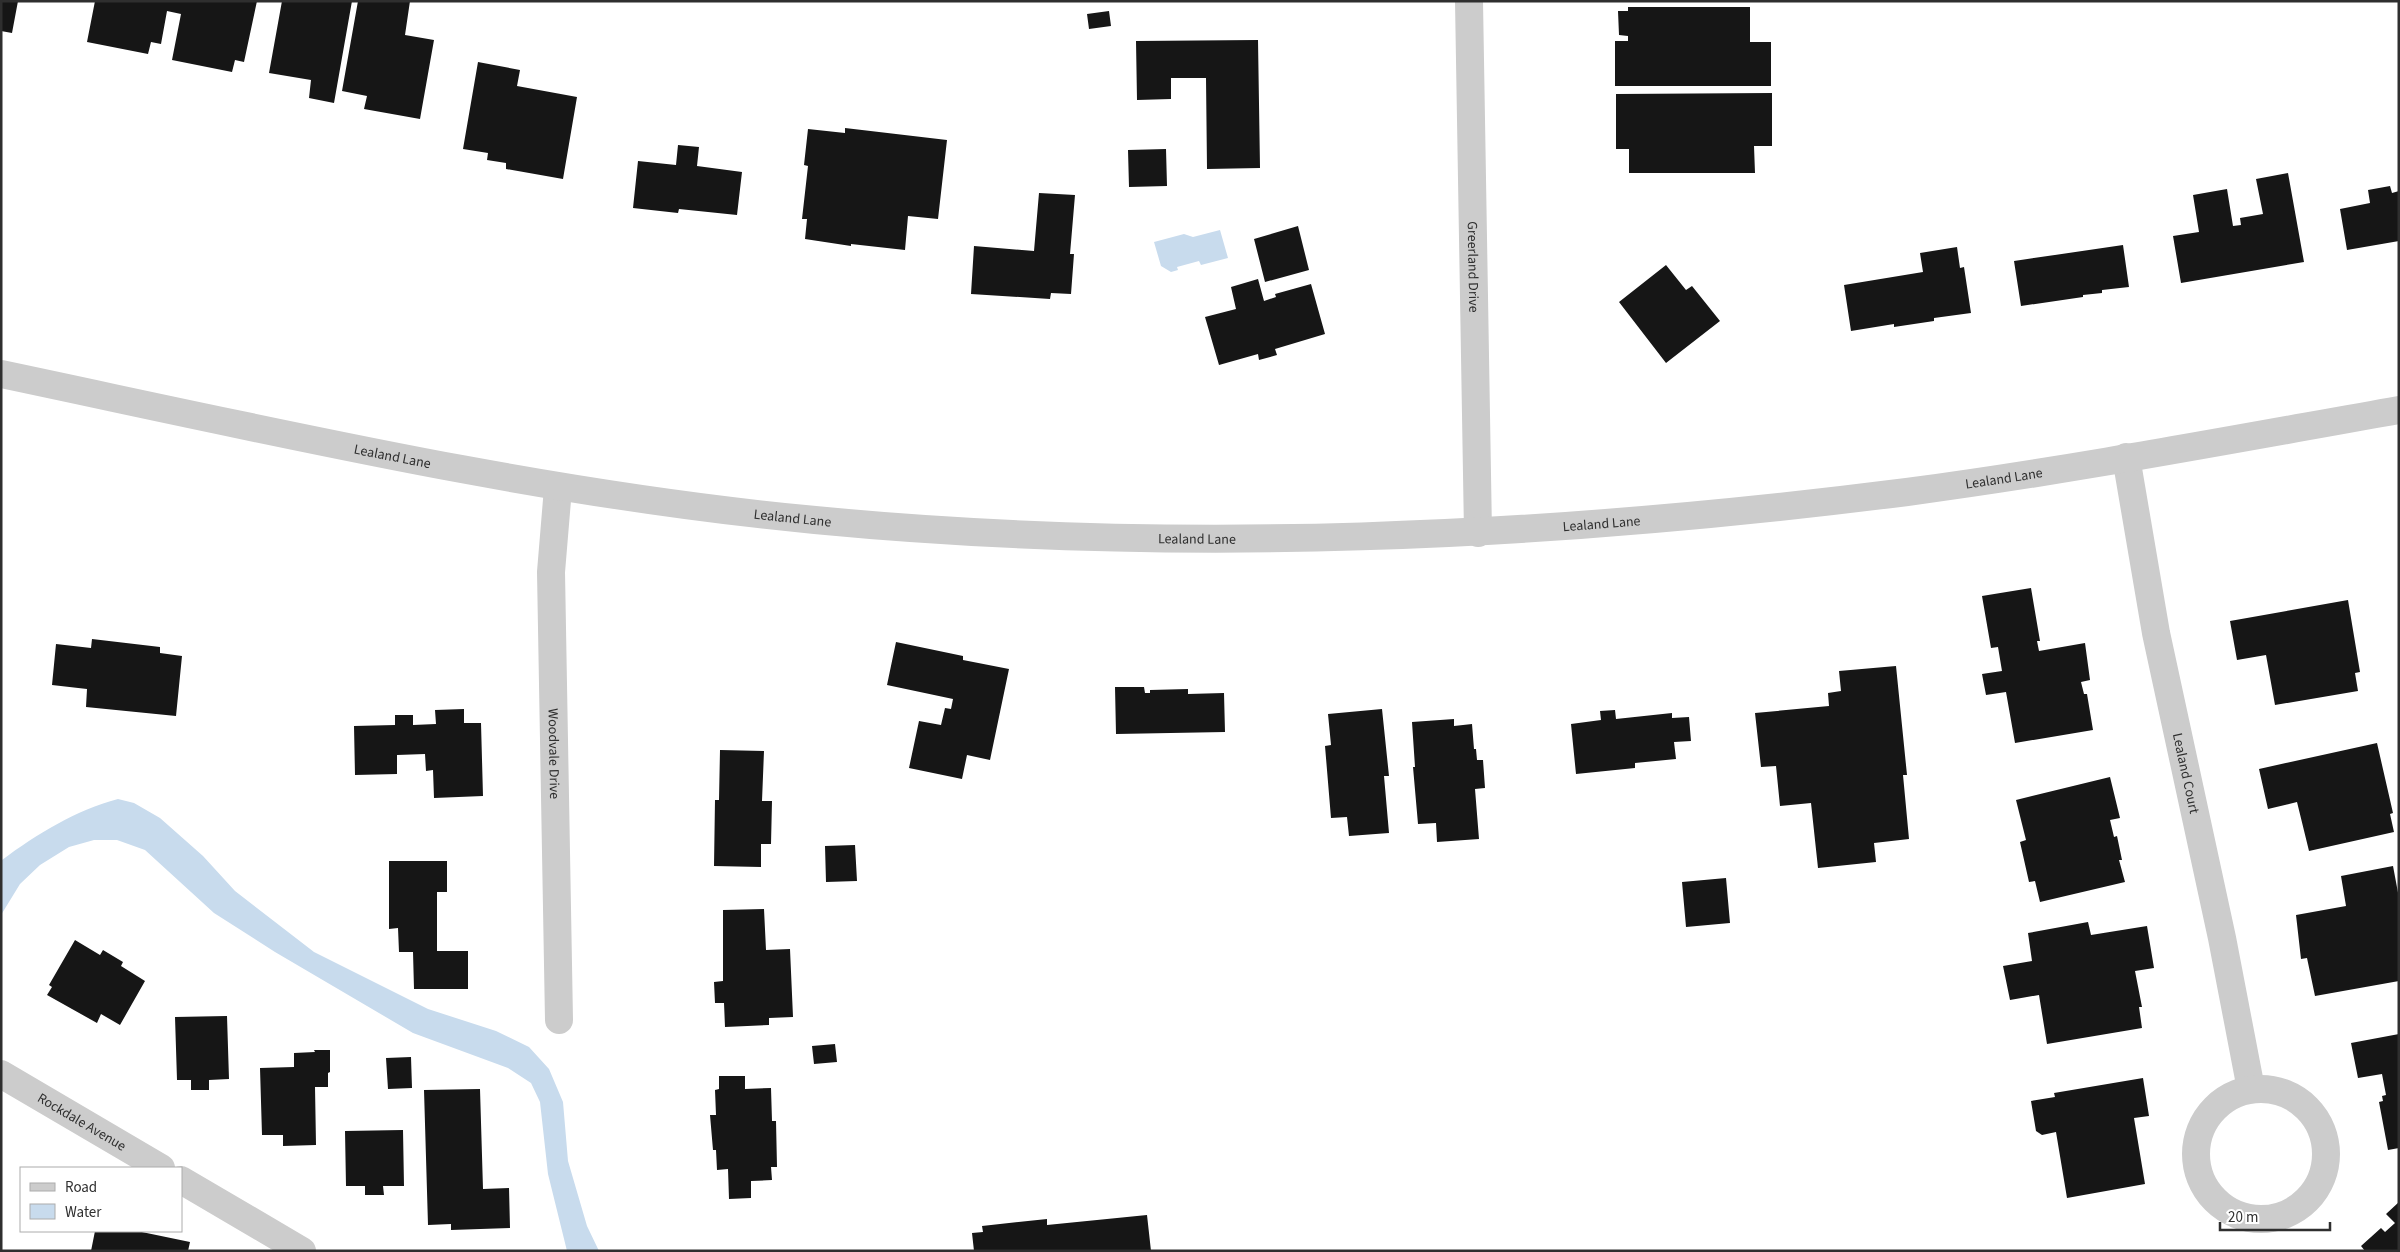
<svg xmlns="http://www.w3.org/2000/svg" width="2400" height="1252" font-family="'Source Sans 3',sans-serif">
<rect width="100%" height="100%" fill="#fff"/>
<path fill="#c8dbed" d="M1220 230 1228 258 1201 265 1199 261 1177 267 1178 270 1171 272 1161 266 1154 242 1184 234 1193 237Z
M118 799 134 803 160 818 203 856 235 891 314 952 428 1009 496 1031 529 1047 549 1069 563 1102 568 1161 587 1226 599 1251H567L548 1174 540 1102 531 1083 508 1068 413 1033 275 952 214 913 145 850 117 840H94L69 847 40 865 20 884 1 915 2 860C37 834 76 810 118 799Z"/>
<path fill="#161616" d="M1 1H18L12 33 1 31Z
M95 1H257L244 62 235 60 232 72 172 60 181 14 167 11 161 44 151 42 148 54 87 42Z
M282 1H352L334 103 309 98 311 80 269 73Z
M358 1H410L405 35 434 40 420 119 364 109 367 96 342 91Z
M1628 7H1750V42H1771V86H1615V41H1628V36L1619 35 1618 11H1628Z
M1109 11 1111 26 1089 29 1087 14Z
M1258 40 1260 168 1207 169 1206 78H1171V99L1137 100 1136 41Z
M478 62 520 70 517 86 577 97 563 179 506 169V163L487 160 488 153 463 149Z
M1772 93V146H1754L1755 173H1629V149H1616V94Z
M845 128 947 140 938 219 908 216 905 250 851 244V246L805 239 807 219H802L808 166 804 165 808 129 845 133Z
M678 145 699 147 697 166 742 172 737 215 679 209 678 213 633 208 638 161 676 165Z
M1166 149 1167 186 1129 187 1128 150Z
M2288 173 2304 262 2181 283 2173 236 2199 232 2193 195 2227 189 2233 226 2241 225 2240 218 2263 214 2256 179Z
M2390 186 2392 193 2399 191V241L2347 250 2340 209 2370 203 2368 190Z
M1039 193 1075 195 1070 254H1074L1071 294 1051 293 1050 299 971 294 974 246 1034 251Z
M1298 226 1309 270 1265 282 1254 239Z
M2123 245 2129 287 2102 290V293L2083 295V297L2021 306 2014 261Z
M1957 247 1960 268 1964 267 1971 313 1934 318V321L1894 327V324L1851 331 1844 285 1923 272 1920 253Z
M1666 265 1686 290 1692 286 1720 321 1666 363 1619 302Z
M1258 279 1264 301 1276 297 1275 294 1311 284 1325 334 1275 349 1277 355 1259 360 1258 354 1219 365 1205 317 1236 309 1231 287Z
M2031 588 2040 641H2037L2039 651 2085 643 2090 680 2081 682 2084 694H2087L2093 730 2015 743 2006 692 1986 695 1982 674 2002 671 1998 647 1991 648 1982 596Z
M2348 600 2360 672 2355 673 2358 691 2275 705 2266 655 2237 660 2230 621Z
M92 639 160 647V653L182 656 176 716 86 707 87 689 52 685 56 644 91 648Z
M896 642 963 656V660L1009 669 990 760 967 755 962 779 909 768 919 721 941 725 945 708 951 709 953 699 887 685Z
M1896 666 1907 775H1903L1909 839 1874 843 1876 862 1818 868 1811 803 1780 806 1776 766 1761 767 1755 713 1829 706 1828 693 1841 691 1839 671Z
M1115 687H1144L1145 693H1150V690L1188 689V694L1224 693 1225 732 1116 734Z
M464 709V723H481L483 796 434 798 433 770 426 771 425 754 397 755V774L355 775 354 726 395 725V715H413V725L436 724 435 710Z
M1382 709 1389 776H1384L1389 833 1349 836 1347 817 1331 818 1325 746 1331 745 1328 714Z
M1615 710 1616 719 1672 713V718L1689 717 1691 741 1674 742 1676 759 1635 763V768L1576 774 1571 724 1601 720 1600 711Z
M1454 719V726L1472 724 1474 749H1476L1477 760H1483L1485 788 1475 789 1479 839 1437 842 1436 823 1418 824 1413 767H1415L1412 722Z
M2377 743 2393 813 2390 814 2394 832 2309 851 2297 802 2268 809 2259 769Z
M720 750 764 751 762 801H772L771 844H761V867L714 866 715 800H719Z
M2110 777 2120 818 2110 820 2114 837 2117 836 2122 860H2119L2125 882 2040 902 2035 881 2029 882 2020 842 2026 840 2016 800Z
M855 845 857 881 826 882 825 846Z
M389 861H447V892H437V951H468V989H414L413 952H399L398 928 389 929Z
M2393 866 2399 898V981L2315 996 2307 958 2301 959 2296 915 2346 906 2341 876Z
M1726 878 1730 923 1686 927 1682 882Z
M764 909 766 950 790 949 793 1017 769 1018V1025L725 1027 724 1003H715L714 982 723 981V910Z
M2088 922 2091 935 2147 926 2154 968 2135 971 2142 1007H2139L2142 1028 2047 1044 2039 995 2010 1000 2003 966 2032 961 2028 933Z
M75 940 100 955 103 950 123 962 121 966 145 981 120 1025 101 1014 97 1023 47 995 52 987 49 985Z
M227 1016 229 1079 209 1080V1090H191V1080H177L175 1017Z
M2399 1034V1148L2388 1150 2379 1102 2383 1101 2382 1096 2386 1095 2382 1074 2358 1078 2351 1043Z
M835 1044 837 1062 814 1064 812 1046Z
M314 1050H330V1072L328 1073V1087H315L316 1145 283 1146V1135H262L260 1068 294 1067V1053L315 1052Z
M411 1057 412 1088 388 1089 386 1058Z
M719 1076H745V1089L771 1088 772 1121H776L777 1167H771L772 1180 751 1181V1198L729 1199 728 1169 717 1170 716 1150H713L710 1115H716L715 1090 719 1089Z
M2143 1078 2149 1116 2134 1118 2145 1184 2067 1198 2056 1132 2042 1135 2036 1131 2031 1101 2055 1097 2054 1093Z
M480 1089 483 1189 509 1188 510 1228 451 1230V1224L428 1225 424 1090Z
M403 1130 404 1186H383L384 1195H365V1186H346L345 1131Z
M2399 1202V1251H2365L2361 1246 2381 1228 2385 1232 2395 1223 2386 1214Z
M1147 1215 1151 1251H974L972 1233 983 1232 982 1226 1047 1219V1225Z
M95 1231H137L190 1242 188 1251H91Z"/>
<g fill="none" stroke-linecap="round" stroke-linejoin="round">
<g stroke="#ccc" stroke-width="28">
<path id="s1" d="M1469 1 1478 533"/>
<path id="s2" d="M2126 457 2156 633 2222 938 2251 1089"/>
<path id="s3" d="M558 488 551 572 559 1020"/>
<path id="s4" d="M1 1074 161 1168"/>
<circle cx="2261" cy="1154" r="65"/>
<path d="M181 1180 302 1251"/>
</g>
<path stroke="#ccc" stroke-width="28" id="s5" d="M1 374C271 431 540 494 815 520 1179 555 1545 538 1907 492 2072 470 2235 439 2399 410"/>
</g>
<g text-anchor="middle" stroke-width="5" stroke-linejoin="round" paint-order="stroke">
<g font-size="14" fill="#2f2f2f" stroke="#fff">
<text dy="5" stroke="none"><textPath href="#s1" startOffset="266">Greerland Drive</textPath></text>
<text dy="5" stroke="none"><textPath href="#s5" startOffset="400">Lealand Lane</textPath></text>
<text dy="5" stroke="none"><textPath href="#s5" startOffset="2020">Lealand Lane</textPath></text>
<text dy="5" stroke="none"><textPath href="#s5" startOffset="805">Lealand Lane</textPath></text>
<text dy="5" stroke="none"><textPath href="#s5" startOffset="1615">Lealand Lane</textPath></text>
<text dy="5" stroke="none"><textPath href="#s5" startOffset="1210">Lealand Lane</textPath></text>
<text dy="5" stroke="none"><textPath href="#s3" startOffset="266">Woodvale Drive</textPath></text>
<text dy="5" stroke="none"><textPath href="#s2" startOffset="322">Lealand Court</textPath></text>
<text dy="5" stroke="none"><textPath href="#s4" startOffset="94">Rockdale Avenue</textPath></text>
</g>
</g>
<rect width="2400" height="1252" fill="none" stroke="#2f2f2f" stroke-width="5"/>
<rect x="20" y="1167" width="162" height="65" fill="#ffffff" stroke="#acacac"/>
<rect x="30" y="1183" width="25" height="8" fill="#cccccc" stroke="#acacac"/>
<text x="65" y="1192" font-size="15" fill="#2f2f2f">Road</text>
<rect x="30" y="1204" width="25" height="15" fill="#c8dbed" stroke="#acacac"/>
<text x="65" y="1217" font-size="15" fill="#2f2f2f">Water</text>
<path d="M2220 1222v8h110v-8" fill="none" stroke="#2f2f2f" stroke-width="2.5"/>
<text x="2228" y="1222" font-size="15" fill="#2f2f2f" stroke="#ffffff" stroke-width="4" paint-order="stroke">20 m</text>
</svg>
